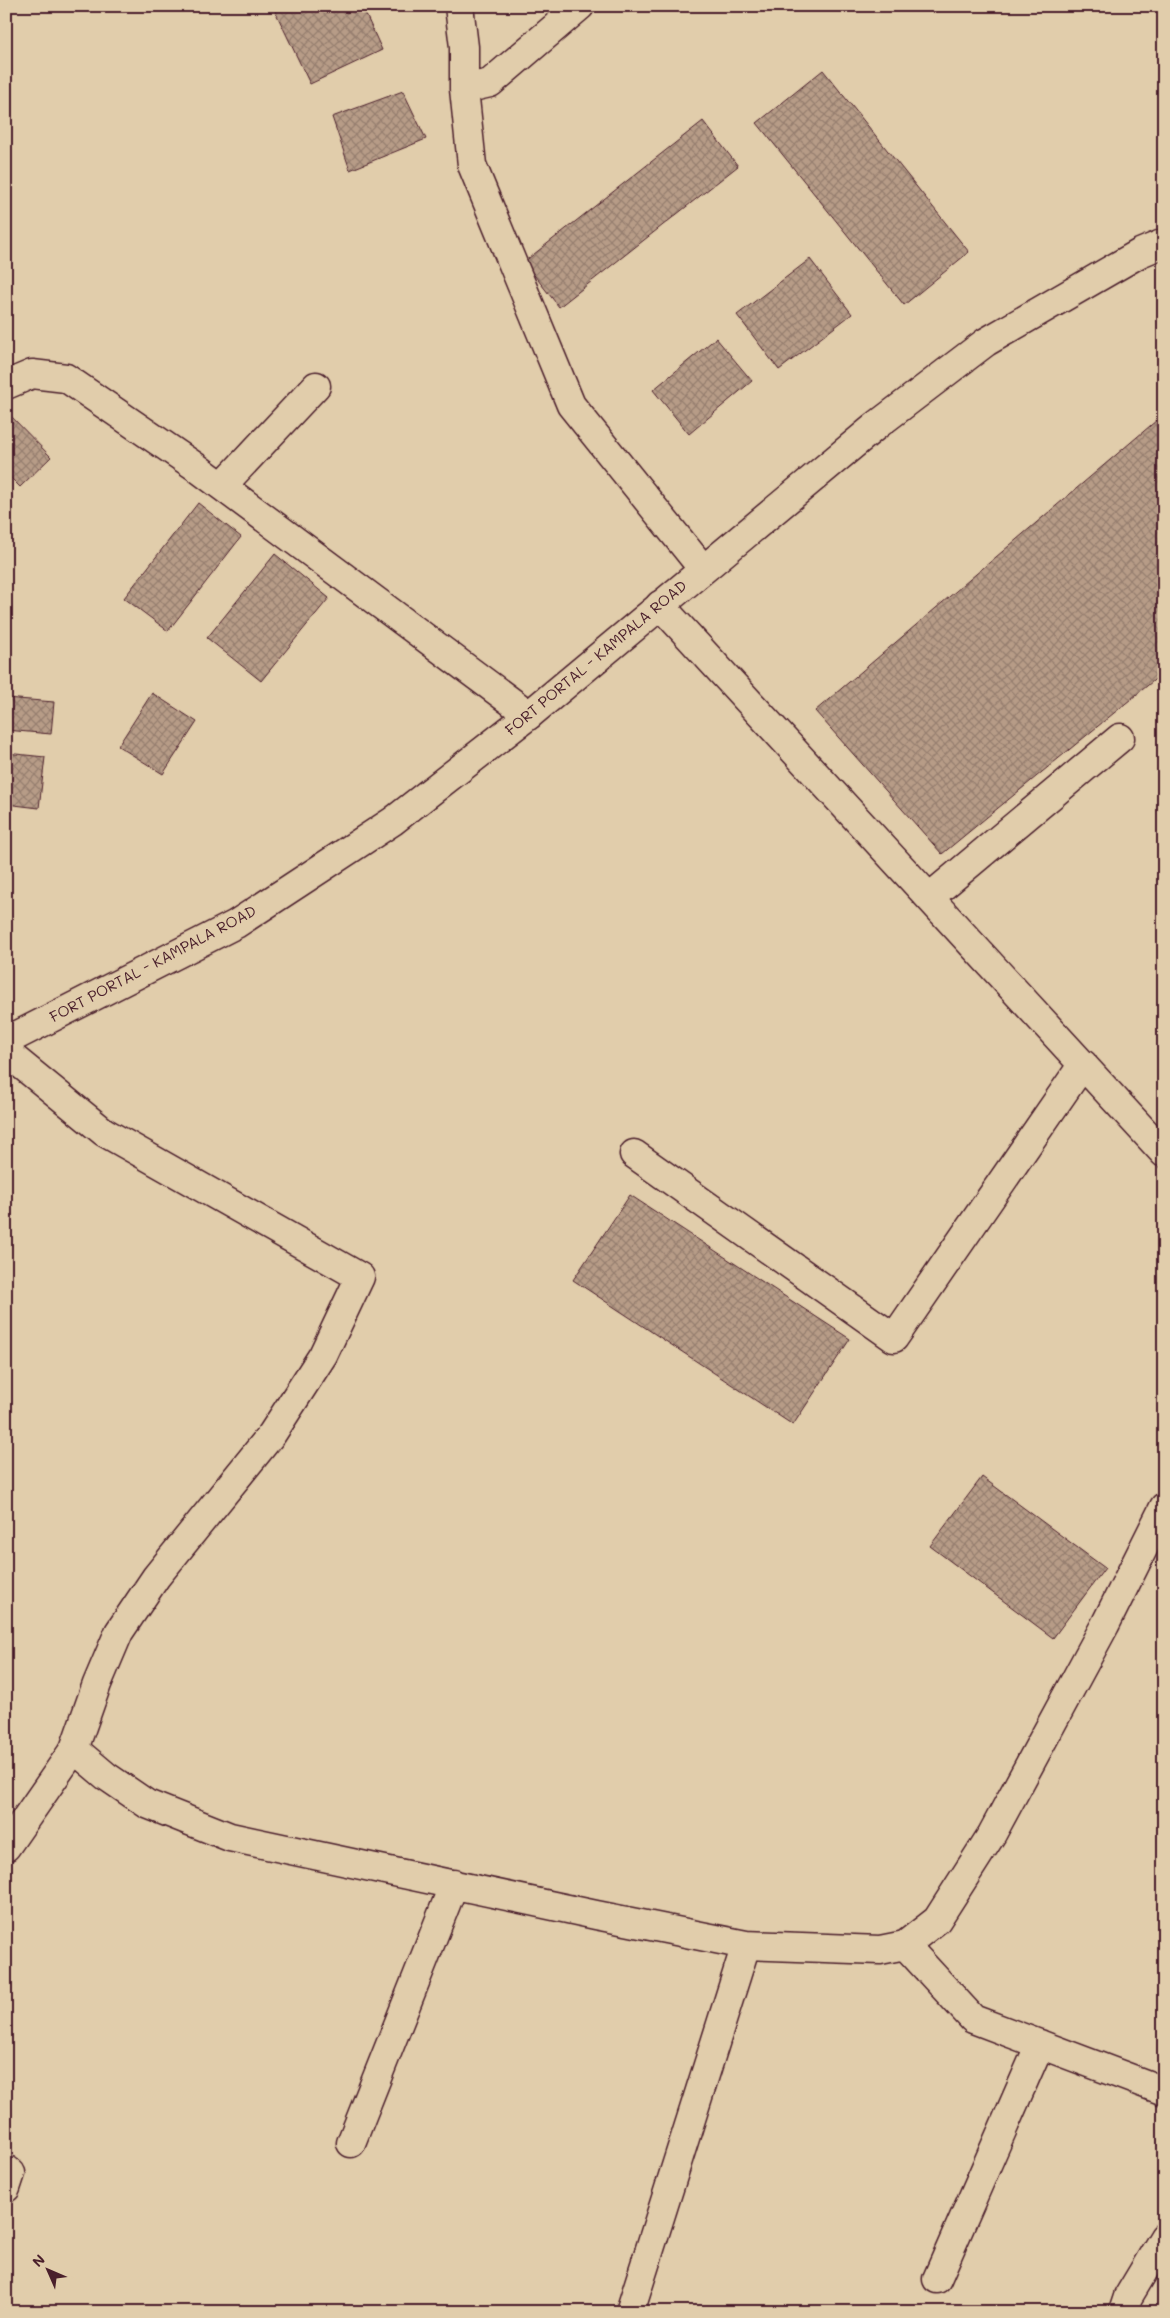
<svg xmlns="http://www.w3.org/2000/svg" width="1170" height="2318" font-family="Mali,sans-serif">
<defs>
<pattern id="building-cross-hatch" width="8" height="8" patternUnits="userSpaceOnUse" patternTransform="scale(1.25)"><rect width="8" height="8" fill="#b79c87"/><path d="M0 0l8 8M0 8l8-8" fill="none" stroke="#977f6f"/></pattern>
</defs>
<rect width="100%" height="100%" fill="#e1cdab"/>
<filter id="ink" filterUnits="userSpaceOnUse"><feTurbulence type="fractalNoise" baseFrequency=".02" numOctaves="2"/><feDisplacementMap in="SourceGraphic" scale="10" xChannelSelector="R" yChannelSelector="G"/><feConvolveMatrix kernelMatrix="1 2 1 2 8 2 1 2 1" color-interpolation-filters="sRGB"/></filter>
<g filter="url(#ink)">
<path fill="url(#building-cross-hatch)" stroke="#4a1f2b" d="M285 6H362L382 50 310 84 275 11Z
M823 70 969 252 904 305 757 123Z
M403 91 426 139 350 170 332 117Z
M703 121 738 166 559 307 524 262Z
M810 259 852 314 779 370 737 315Z
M716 338 752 381 689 434 653 390Z
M6 411 51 457 20 487 6 473Z
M1157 420 1164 428V672L942 854 815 711Z
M198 503 241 537 168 631 124 598Z
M275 554 329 598 261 681 207 638Z
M152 693 197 722 163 774 118 746Z
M6 698 54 702 51 734 6 730Z
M6 753 45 757 39 808 6 804Z
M630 1195 850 1339 793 1425 573 1280Z
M982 1477 1105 1568 1053 1638 930 1546Z"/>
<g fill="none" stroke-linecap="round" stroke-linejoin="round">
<defs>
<path id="minor" d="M459 6 464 47V89L472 165 571 405 703 569
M464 89 490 83 580 6
M6 385 32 374 66 378 196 467 529 715
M222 486 316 386
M660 605 1164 1153
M930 897 1120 738
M6 1052 104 1132 360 1277 323 1355 272 1434 156 1577 119 1632 97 1684 74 1749 6 1847
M634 1154 894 1338 1083 1064
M74 1749 106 1776 147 1804 230 1837 596 1915 746 1945 880 1950 905 1945 937 1920 992 1834 1105 1625 1164 1507
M905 1945 973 2019 1164 2091
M351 2143 454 1884
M6 2169 11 2173 6 2188
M937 2279 1040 2044
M630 2312 746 1945
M1123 2312 1128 2297 1164 2237"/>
<path id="major" d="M6 1041 236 924 393 821 529 715 877 425 986 342 1140 253 1164 243"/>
</defs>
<use href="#minor" stroke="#4a1f2b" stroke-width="31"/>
<use href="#major" stroke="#4a1f2b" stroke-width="31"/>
<use href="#minor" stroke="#e1cdab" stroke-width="28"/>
<use href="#major" stroke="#e1cdab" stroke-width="28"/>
</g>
</g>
<g text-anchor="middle" stroke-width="4" stroke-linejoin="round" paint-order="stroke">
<g font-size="15" fill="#4a1f2b" stroke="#e1cdab">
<text transform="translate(596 658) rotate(-40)" y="5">FORT PORTAL - KAMPALA ROAD</text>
<text transform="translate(153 964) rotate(-28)" y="5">FORT PORTAL - KAMPALA ROAD</text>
</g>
</g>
<rect width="1170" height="2318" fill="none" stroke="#e1cdab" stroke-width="25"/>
<rect x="12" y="12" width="1145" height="2293" fill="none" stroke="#4a1f2b" stroke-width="2" filter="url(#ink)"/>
<g transform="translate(48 2270) rotate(315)" stroke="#e1cdab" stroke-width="4" paint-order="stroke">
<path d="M0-4L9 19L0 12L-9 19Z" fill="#4a1f2b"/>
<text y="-8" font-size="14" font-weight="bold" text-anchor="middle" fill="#4a1f2b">N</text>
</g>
</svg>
